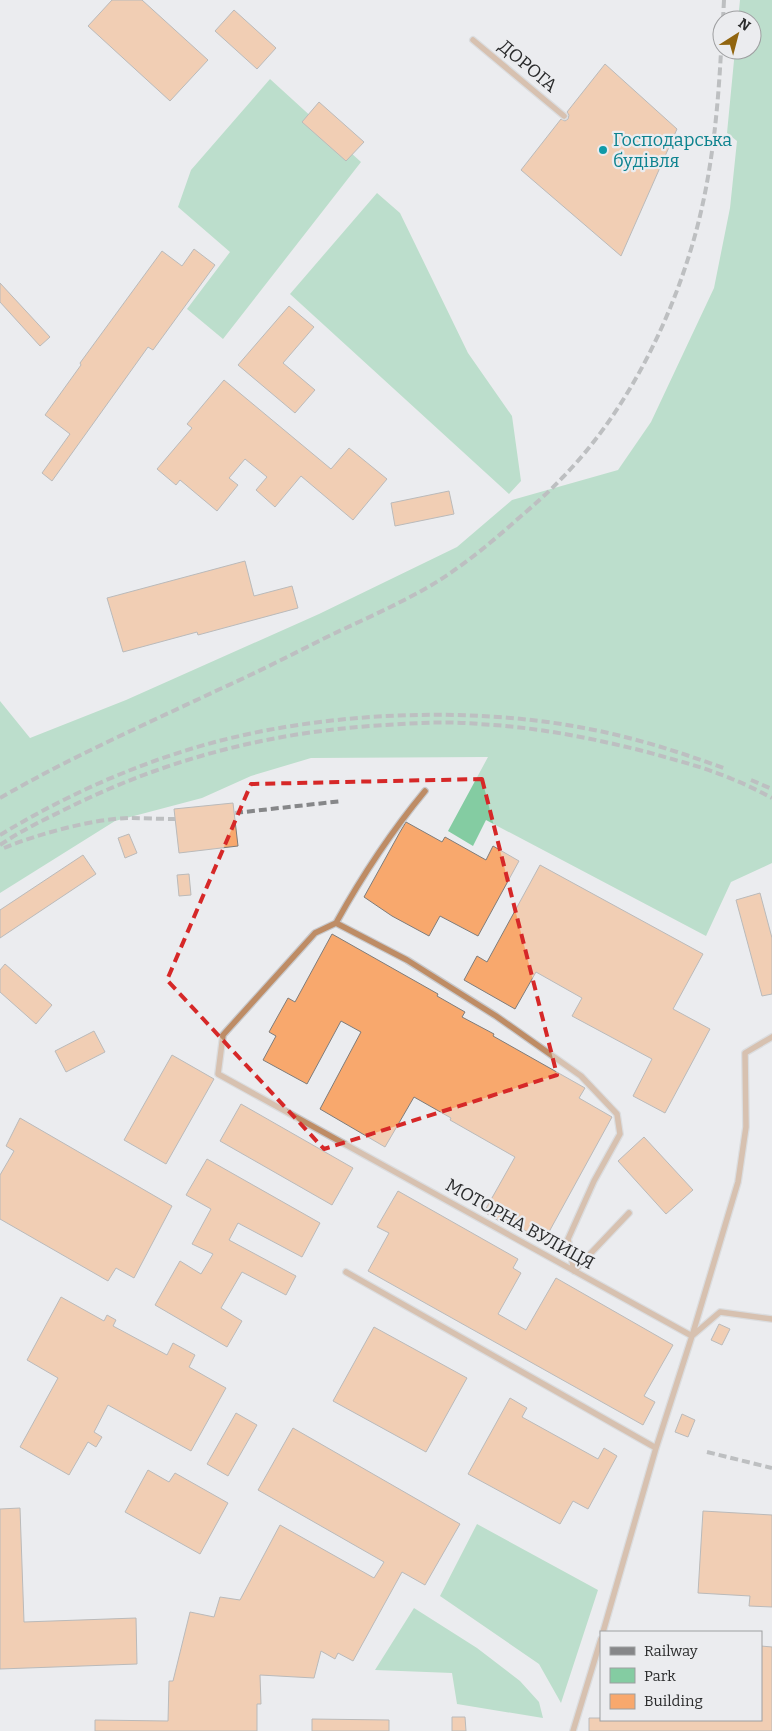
<svg xmlns="http://www.w3.org/2000/svg" width="772" height="1731" font-family="Bitter,serif">
<rect width="100%" height="100%" fill="#ebecef"/>
<path fill="#84cca2" d="M740 0H772V863L731 882 706 936 486 820 473 846 448 831 488 757 311 758 251 776 202 798 115 821 0 893V701L30 738 126 700 319 614 457 547 512 500 618 470 651 422 714 288 730 208 737 141 727 133 735 50H752V20H738Z
M270 79 361 162 223 339 187 309 230 252 178 207 191 170Z
M377 193 400 213 468 353 512 416 521 481 509 494 290 294Z
M477 1524 598 1590 561 1703 539 1664 440 1596Z
M414 1608 477 1648 520 1681 539 1702 543 1718 457 1704 452 1673 375 1670Z"/>
<path fill="#f8a86d" stroke="#7f7c7a" d="M112 0H142L208 60 170 101 88 26Z
M234 10 276 48 257 69 215 31Z
M605 64 677 129 621 256 521 170 561 119 565 121 568 119 569 115 567 112Z
M319 102 364 142 346 161 302 122Z
M194 249 215 265 153 350 148 347 52 481 42 473 70 434 45 415 81 365 80 363 162 251 182 266Z
M0 283 50 337 40 346 0 302Z
M289 306 314 327 283 363 315 390 295 413 238 365Z
M224 380 331 469 349 448 387 479 353 520 301 476 275 507 256 490 267 477 245 459 229 478 238 485 217 511 180 480 176 485 157 469 192 428 187 424Z
M449 491 454 514 395 526 391 503Z
M245 561 254 596 292 586 298 608 198 635 197 632 123 652 107 598Z
M233 803 238 846 179 853 174 809Z
M406 822 442 842 445 837 486 860 493 846 519 861 478 936 440 916 429 936 392 916 364 897 400 832Z
M129 834 137 853 125 858 118 838Z
M83 855 96 874 0 938V910Z
M540 865 703 954 673 1009 710 1029 665 1113 633 1096 652 1059 572 1016 582 998 536 972 515 1009 464 980 477 956 487 962Z
M189 874 191 895 179 896 177 875Z
M760 893 772 938V994L762 996 736 900Z
M332 934 438 994 437 996 465 1012 462 1017 494 1034 493 1036 585 1088 579 1098 612 1117 544 1241 506 1220 504 1224 484 1212 515 1157 450 1120 451 1118 414 1097 385 1147 320 1109 361 1032 341 1021 307 1084 263 1060 276 1036 269 1032 288 998 295 1002Z
M5 964 52 1005 36 1024 0 992V970Z
M94 1031 105 1052 66 1072 55 1051Z
M172 1055 214 1079 166 1164 124 1140Z
M241 1104 353 1168 332 1205 220 1141Z
M20 1118 172 1206 134 1278 116 1268 108 1281 0 1219V1175L14 1151 6 1146Z
M644 1137 693 1190 666 1214 618 1161Z
M207 1159 320 1223 302 1257 238 1223 229 1240 296 1276 286 1295 242 1272 221 1308 242 1321 227 1347 155 1305 180 1261 201 1274 213 1254 192 1244 211 1209 186 1195Z
M398 1191 518 1259 513 1268 521 1273 498 1314 526 1330 556 1278 673 1345 644 1396 655 1402 643 1425 368 1271 389 1233 377 1227Z
M61 1297 104 1321 107 1315 116 1320 113 1326 167 1355 173 1343 195 1355 189 1367 226 1388 191 1451 108 1405 94 1432 102 1437 96 1447 88 1442 69 1475 20 1447 58 1378 27 1360Z
M719 1324 730 1329 722 1345 711 1340Z
M374 1327 467 1378 426 1452 333 1401Z
M510 1398 527 1408 522 1417 598 1459 604 1448 617 1456 588 1509 573 1501 560 1524 468 1474Z
M236 1413 257 1425 228 1476 207 1464Z
M682 1414 695 1420 688 1437 675 1432Z
M293 1428 460 1524 425 1585 402 1572 353 1661 338 1653 335 1659 321 1651 314 1678 260 1675 261 1704H257V1731H95V1720L168 1721 169 1681H173L190 1612 214 1617 220 1597 240 1600 280 1525 374 1578 384 1562 258 1490Z
M148 1470 169 1482 175 1473 228 1503 200 1554 125 1512Z
M20 1508 24 1622 136 1618 137 1664 0 1669V1509Z
M703 1511 772 1515V1607L749 1606 750 1596 698 1593Z
M761 1646 772 1647V1731H589V1718H601V1720H761Z
M452 1717H465L466 1731H452Z
M312 1719 389 1720V1731H312Z"/>
<g fill="none" stroke-linecap="round" stroke-linejoin="round">
<defs>
<path id="service" d="M473 40 564 116
M336 923C362 876 391 832 425 791
M629 1213 574 1271 568 1239 594 1181 620 1134 617 1114 581 1076 496 1016 407 960 336 923 315 933 223 1035 218 1074 692 1336
M346 1272 656 1448
M692 1336 720 1312 772 1319
M603 1632 656 1448 692 1336 738 1182 746 1127 745 1053 772 1037
M573 1731 601 1639"/>
</defs>
<use href="#service" stroke="#c8c9cc" stroke-width="8"/>
<use href="#service" stroke="#be8c65" stroke-width="5.5"/>
<path stroke="#868789" stroke-width="4" stroke-dasharray="8 4" stroke-linecap="butt" d="M723 20 724 0
M751 780 772 789
M0 798C71 757 146 724 220 689 258 672 295 653 333 634 365 619 399 604 430 586 462 567 492 542 520 517 535 504 549 492 562 478 628 411 675 314 698 224 714 161 719 96 722 32
M235 813 342 801
M0 835C66 795 140 762 215 742 328 712 470 706 584 728 633 737 680 752 726 769
M0 845C25 828 52 816 78 803 176 756 278 731 386 725 417 723 448 721 479 724 536 727 592 738 647 752 675 760 704 767 732 779 745 784 759 791 772 798
M4 848C38 834 92 819 129 818 144 818 160 819 175 819
M707 1452 772 1468"/>
</g>
<path d="M0 0H772V1731H0ZM482 779 557 1075 324 1149 167 980 251 784Z" fill="#ebecef" fill-opacity=".55" fill-rule="evenodd"/>
<path fill="none" stroke="#d62828" stroke-width="4" stroke-dasharray="10 6" stroke-linejoin="round" d="M482 779 557 1075 324 1149 167 980 251 784Z"/>
<circle fill="#0f9aa8" stroke="#ebecef" stroke-width="2" cx="603" cy="150" r="5"/>
<g text-anchor="middle" stroke-width="4.5" stroke-linejoin="round" paint-order="stroke">
<g font-size="18" fill="#2a2b2c" stroke="#ebecef">
<text transform="translate(528 66) rotate(40)" y="6">ДОРОГА</text>
<text transform="translate(520 1224) rotate(29)" y="6">МОТОРНА ВУЛИЦЯ</text>
</g>
<g font-size="18" fill="#0d838f" stroke="#ebecef" text-anchor="start">
<text x="613" y="146">Господарська<tspan x="613" dy="21">будівля</tspan></text>
</g>
</g>
<rect x="600" y="1631" width="162" height="90" fill="#ebecef" stroke="#9e9fa1"/>
<rect x="610" y="1647" width="25" height="8" fill="#868789" stroke="#9e9fa1"/>
<text x="644" y="1656" font-size="15" fill="#2a2b2c">Railway</text>
<rect x="610" y="1668" width="25" height="15" fill="#84cca2" stroke="#9e9fa1"/>
<text x="644" y="1681" font-size="15" fill="#2a2b2c">Park</text>
<rect x="610" y="1694" width="25" height="15" fill="#f8a86d" stroke="#9e9fa1"/>
<text x="644" y="1706" font-size="15" fill="#2a2b2c">Building</text>
<g transform="translate(737 35) rotate(36)"><circle r="24" fill="#ebecef" stroke="#9e9fa1"/>
<path d="M0-4L9 19L0 12L-9 19Z" fill="#91650f"/>
<text y="-8" font-size="14" font-weight="bold" text-anchor="middle" fill="#2a2b2c">N</text>
</g>
</svg>
